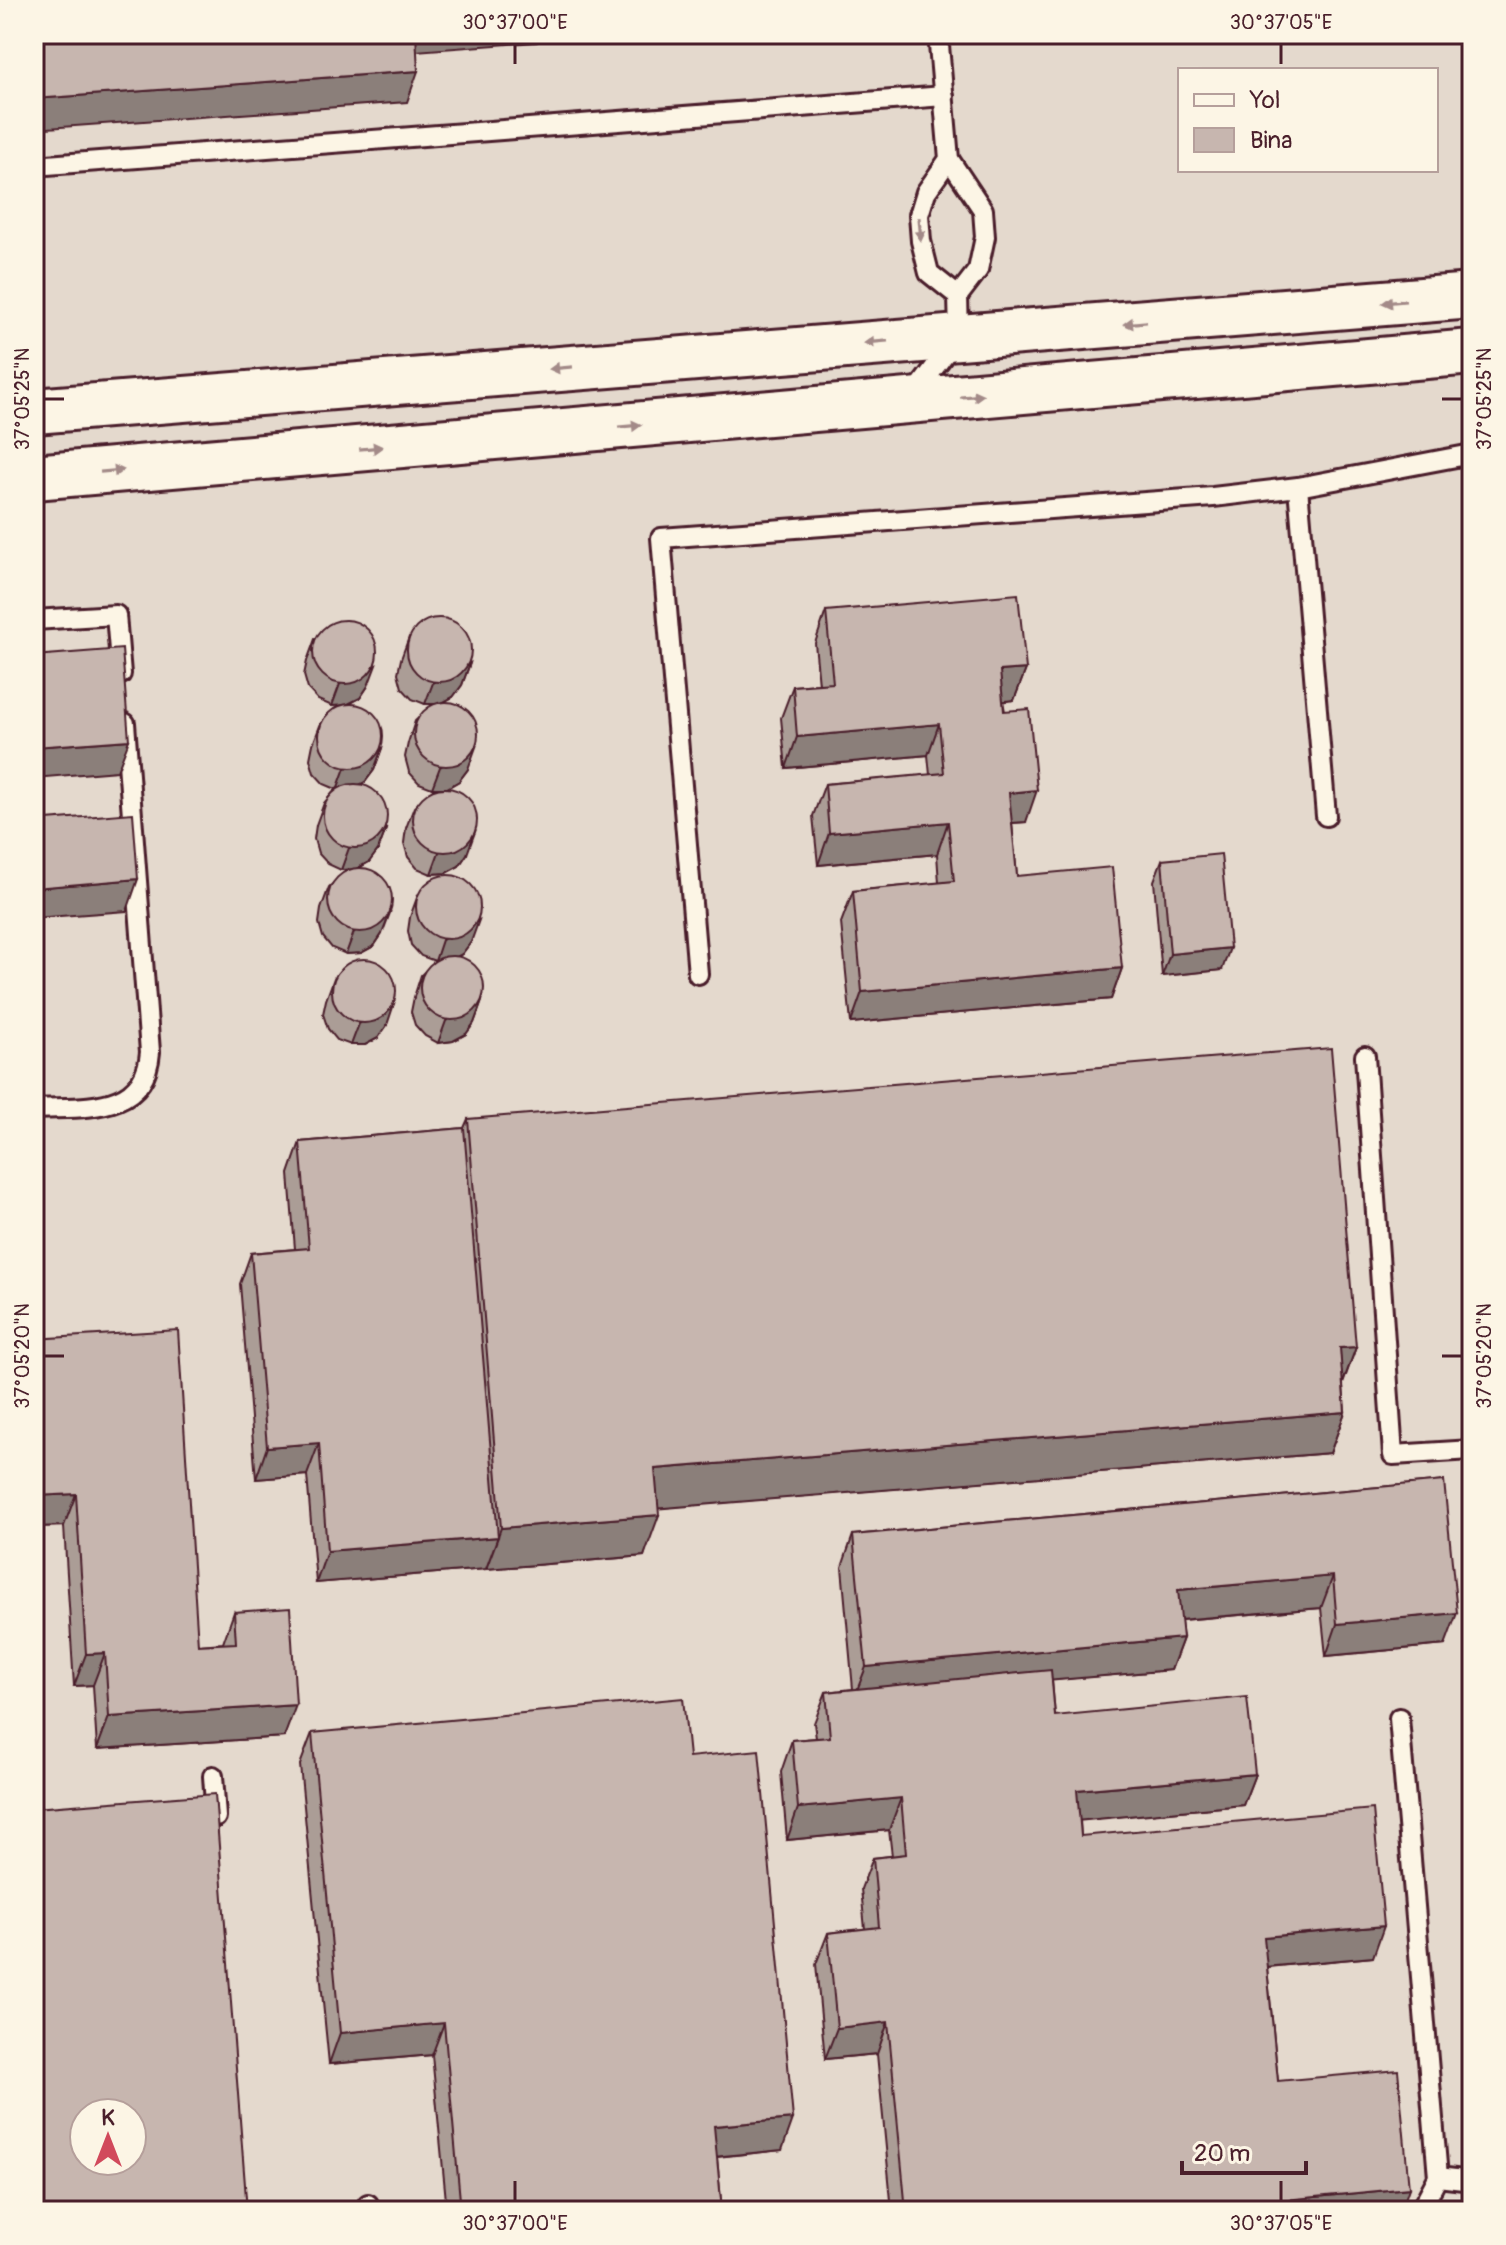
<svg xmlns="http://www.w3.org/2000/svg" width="1506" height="2245" font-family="Pangolin,sans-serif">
<rect width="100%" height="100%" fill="#f1e8da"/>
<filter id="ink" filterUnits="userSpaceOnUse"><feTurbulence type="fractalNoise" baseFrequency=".0125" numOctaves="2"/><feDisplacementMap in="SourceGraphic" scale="16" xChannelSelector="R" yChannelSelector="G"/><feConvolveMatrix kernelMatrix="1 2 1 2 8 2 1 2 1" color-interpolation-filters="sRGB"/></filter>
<g filter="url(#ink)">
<path fill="#e4d9cd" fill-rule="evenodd" d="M34 34H1472V2211H34ZM1180 70H1436V170H1180ZM84 2113H132V2161H84Z"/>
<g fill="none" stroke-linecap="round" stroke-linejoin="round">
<defs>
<path id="service" d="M1470 34 1472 69
M949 159 926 192 919 215 921 241 929 273 958 296
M34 166 944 96
M913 396 959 335 958 296 978 270 985 237 983 210 949 159 938 34
M1298 487 1326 816
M34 620 116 615 121 674
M698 974 661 538 1213 497 1298 487 1472 454
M1365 1056 1393 1455 1472 1450
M34 1109C81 1106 145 1116 150 1052L125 723
M1399 1718 1438 2177 1420 2211
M213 1776 216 1817
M1438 2177 1472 2181
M368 2204V2211"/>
<path id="tertiary" d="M34 411 1472 296
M34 477 1472 352"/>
</defs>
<use href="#service" stroke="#4a1f2b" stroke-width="24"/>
<use href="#tertiary" stroke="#4a1f2b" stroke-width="50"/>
<use href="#service" stroke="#fcf5e5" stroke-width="18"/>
<use href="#tertiary" stroke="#fcf5e5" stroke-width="44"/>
</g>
<path fill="#ab9d96" stroke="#4a1f2b" stroke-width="2" d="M826 611 1026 669 1014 700 1003 701 1026 822 1012 823 1017 876 1122 968 1111 999 851 1023 841 923 853 891 939 883 937 854 818 865 813 816 825 784 930 775 928 755 786 768 781 718 793 686 819 684 815 643Z
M409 637 470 663 462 685 453 697 442 702 468 769 459 781 448 787 467 854 459 866 446 873 431 874 417 868 408 857 404 843 406 828 414 807 435 788H432L419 783 409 772 405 757 408 743 415 721 434 704H425L412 699 402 688 398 673 401 659Z
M315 639 368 686 360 698 349 704 382 748 374 770 365 782 362 784 386 829 378 850 369 862 359 868 382 934 374 946 361 953 346 954 332 948 323 937 319 923 321 909 329 887 348 869 341 870 328 864 318 853 314 839 316 825 324 803 336 789 324 784 314 773 310 759 313 744 321 723 340 705 332 706 318 700 308 689 304 675 307 661Z
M1162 860 1222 970 1162 976 1154 881Z
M418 895 471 942 462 954 458 956 482 1001 474 1023 466 1034 453 1041 438 1043 425 1036 415 1025 411 1012 414 997 421 975 435 961 421 956 411 945 408 931 410 917Z
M334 978 387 1025 378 1038 365 1045H351L337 1040 328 1029 323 1014 326 1000Z
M468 1119 1356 1347 1343 1384 1345 1412 1330 1453 658 1508 644 1556 316 1583 307 1475 256 1479 240 1284 251 1253 295 1249 289 1174 300 1142 464 1128Z
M34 1339 198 1645 223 1643 234 1612 284 1737 97 1749 93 1685 74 1686 64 1526 34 1527Z
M1444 1481 1445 1645 1326 1656 1321 1608 1181 1620 1183 1638 1171 1670 1052 1680 1055 1716 1255 1774 1243 1805 1080 1820 1081 1836 1373 1957 1267 1967 1278 2081 1401 2211H892L877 2054 825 2059 816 1964 828 1933 865 1929 861 1889 873 1858 892 1856 889 1830 787 1840 781 1772 792 1740 816 1738 814 1723 826 1692 853 1689 842 1567 853 1535Z
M312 1733 689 1757 782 2150 717 2157 722 2211H447L432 2055 329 2064 300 1765Z"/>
<path fill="#8b7f7a" stroke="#4a1f2b" stroke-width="2" d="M410 34H540L537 42 403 52Z
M418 71 407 102 34 129V99Z
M470 663 462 685 453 697 440 704H425L433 683Z
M376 665 368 686 360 698 346 705 332 706 340 684Z
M1026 669 1014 700 989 703 1000 671Z
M939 724 928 755 786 768 797 737Z
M129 740 117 771 34 778V747Z
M476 747 468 769 459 781 447 788H432L440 767Z
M382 748 374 770 365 782 352 789 337 790 345 768Z
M1037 790 1026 822 997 824 1009 793Z
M948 822 937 854 818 865 829 833Z
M386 829 378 850 369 862 356 869 341 870 349 848Z
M475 832 467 854 459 866 446 873 431 874 439 852Z
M138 879 127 911 34 918V888Z
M390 913 382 934 374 946 361 953 346 954 354 932Z
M479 920 471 942 462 954 449 961H435L442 940Z
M1230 948 1222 970 1162 976 1170 954Z
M1122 968 1111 999 851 1023 862 992Z
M482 1001 474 1023 466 1034 453 1041 438 1043 446 1021Z
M394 1004 387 1025 378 1038 365 1045H351L359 1024Z
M39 1052 34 1066V1053Z
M1356 1347 1341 1388 1340 1348Z
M1345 1412 1330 1453 640 1510 655 1469Z
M319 1443 307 1475 256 1479 267 1447Z
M76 1494 64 1526 34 1527V1496Z
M659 1515 644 1556 486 1569 501 1528Z
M498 1537 486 1569 316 1583 327 1551Z
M1333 1576 1321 1608 1167 1621 1178 1590Z
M1457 1613 1445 1645 1326 1656 1337 1624Z
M1183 1638 1171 1670 854 1698 866 1667Z
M105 1653 93 1685 74 1686 86 1654Z
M296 1705 284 1737 97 1749 109 1717Z
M1255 1774 1243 1805 1065 1822 1077 1790Z
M901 1798 889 1830 787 1840 798 1808Z
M1384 1926 1373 1957 1253 1968 1264 1937Z
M888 2022 877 2054 825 2059 837 2028Z
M444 2023 432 2055 329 2064 340 2033Z
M793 2119 782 2150 703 2158 714 2126Z
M1409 2188 1401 2211H1170Z"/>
<path fill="#c7b6af" stroke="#4a1f2b" stroke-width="2" fill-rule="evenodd" d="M34 34H416L418 71 34 99Z
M1018 594 1026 669 1000 671 1004 711 1029 709 1037 790 1009 793 1017 876 1112 867 1122 968 862 992 853 891 954 881 948 822 829 833 825 784 944 773 939 724 797 737 793 686 833 683 826 611Z
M407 650a32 32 0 1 1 64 0a32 32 0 1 1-64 0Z
M313 652a32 32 0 1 1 64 0a32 32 0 1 1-64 0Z
M122 649 129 740 34 747V656Z
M414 734a32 32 0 1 1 64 0a32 32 0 1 1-64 0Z
M319 736a32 32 0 1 1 64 0a32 32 0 1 1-64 0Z
M323 816a32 32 0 1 1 64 0a32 32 0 1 1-64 0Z
M413 820a32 32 0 1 1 64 0a32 32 0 1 1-64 0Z
M133 813 138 879 34 888V821Z
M1221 854 1230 948 1170 954 1162 860Z
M328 900a32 32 0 1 1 64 0a32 32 0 1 1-64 0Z
M416 907a32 32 0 1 1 64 0a32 32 0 1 1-64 0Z
M420 988a32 32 0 1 1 64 0a32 32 0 1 1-64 0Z
M332 991a32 32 0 1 1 64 0a32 32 0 1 1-64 0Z
M34 993 39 1052 34 1053Z
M1331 1048 1356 1347 1340 1348 1345 1412 655 1469 659 1515 501 1528 468 1119Z
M464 1128 498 1537 327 1551 319 1443 267 1447 251 1253 309 1248 300 1142Z
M178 1330 198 1645 236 1643 234 1612 290 1608 296 1705 109 1717 105 1653 86 1654 76 1494 34 1496V1339Z
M1444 1481 1457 1613 1337 1624 1333 1576 1178 1590 1183 1638 866 1667 853 1535Z
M1051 1670 1055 1716 1247 1697 1255 1774 1077 1790 1081 1836 1373 1809 1384 1926 1264 1937 1278 2081 1398 2070 1409 2188 1170 2211H906L888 2022 837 2028 828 1933 879 1927 873 1858 906 1854 901 1798 798 1808 792 1740 830 1737 826 1692Z
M683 1698 689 1757 759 1750 793 2119 714 2126 722 2211H461L444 2023 340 2033 312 1733Z
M215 1794 247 2211H34V1808ZM84 2113H132V2161H84Z"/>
<defs><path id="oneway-solid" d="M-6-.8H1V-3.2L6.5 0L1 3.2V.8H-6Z" transform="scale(2)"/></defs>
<g fill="#a38a88">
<use href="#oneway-solid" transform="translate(920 229) rotate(85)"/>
<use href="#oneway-solid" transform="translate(1394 302) rotate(175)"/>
<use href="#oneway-solid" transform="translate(1135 323) rotate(175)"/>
<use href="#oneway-solid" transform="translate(876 342) rotate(175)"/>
<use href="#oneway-solid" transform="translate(561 368) rotate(175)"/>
<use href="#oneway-solid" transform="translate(972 396) rotate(-5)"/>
<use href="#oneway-solid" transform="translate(630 426) rotate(-5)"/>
<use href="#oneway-solid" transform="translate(371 448) rotate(-5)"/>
<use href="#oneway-solid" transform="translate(112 471) rotate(-5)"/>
</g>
</g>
<path fill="none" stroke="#4a1f2b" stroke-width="3" d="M515 44V64M1281 44V64M44 399H64M1442 399H1462M44 1356H64M1442 1356H1462M515 2181V2201M1281 2181V2201"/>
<rect width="1506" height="2245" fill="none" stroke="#fcf5e5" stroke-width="88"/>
<rect x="1178" y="68" width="260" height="104" fill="#fcf5e5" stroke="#b59f9b" stroke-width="2"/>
<rect x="1194" y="94" width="40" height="12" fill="#fcf5e5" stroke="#b59f9b" stroke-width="2"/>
<text x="1250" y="108" font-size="24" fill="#4a1f2b">Yol</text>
<rect x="1194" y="128" width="40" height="24" fill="#c7b6af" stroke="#b59f9b" stroke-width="2"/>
<text x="1250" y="148" font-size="24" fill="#4a1f2b">Bina</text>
<g transform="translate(108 2137)"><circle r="38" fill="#fcf5e5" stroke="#b59f9b" stroke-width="2"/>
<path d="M0-6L14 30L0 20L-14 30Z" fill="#d1495b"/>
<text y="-12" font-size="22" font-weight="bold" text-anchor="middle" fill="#4a1f2b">K</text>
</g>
<path d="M1182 2161v12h124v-12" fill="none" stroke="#4a1f2b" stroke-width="4"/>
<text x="1194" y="2161" font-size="24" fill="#4a1f2b" stroke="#fcf5e5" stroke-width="6" paint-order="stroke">20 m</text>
<rect x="44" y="44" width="1418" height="2157" fill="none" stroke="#4a1f2b" stroke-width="3"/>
<g font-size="20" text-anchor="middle" fill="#4a1f2b">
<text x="515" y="29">30°37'00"E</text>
<text x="1281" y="29">30°37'05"E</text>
<text transform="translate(22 399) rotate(-90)" y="7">37°05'25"N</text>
<text transform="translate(1484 399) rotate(-90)" y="7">37°05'25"N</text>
<text transform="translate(22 1356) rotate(-90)" y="7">37°05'20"N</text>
<text transform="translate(1484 1356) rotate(-90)" y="7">37°05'20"N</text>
<text x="515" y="2230">30°37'00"E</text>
<text x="1281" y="2230">30°37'05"E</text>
</g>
</svg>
